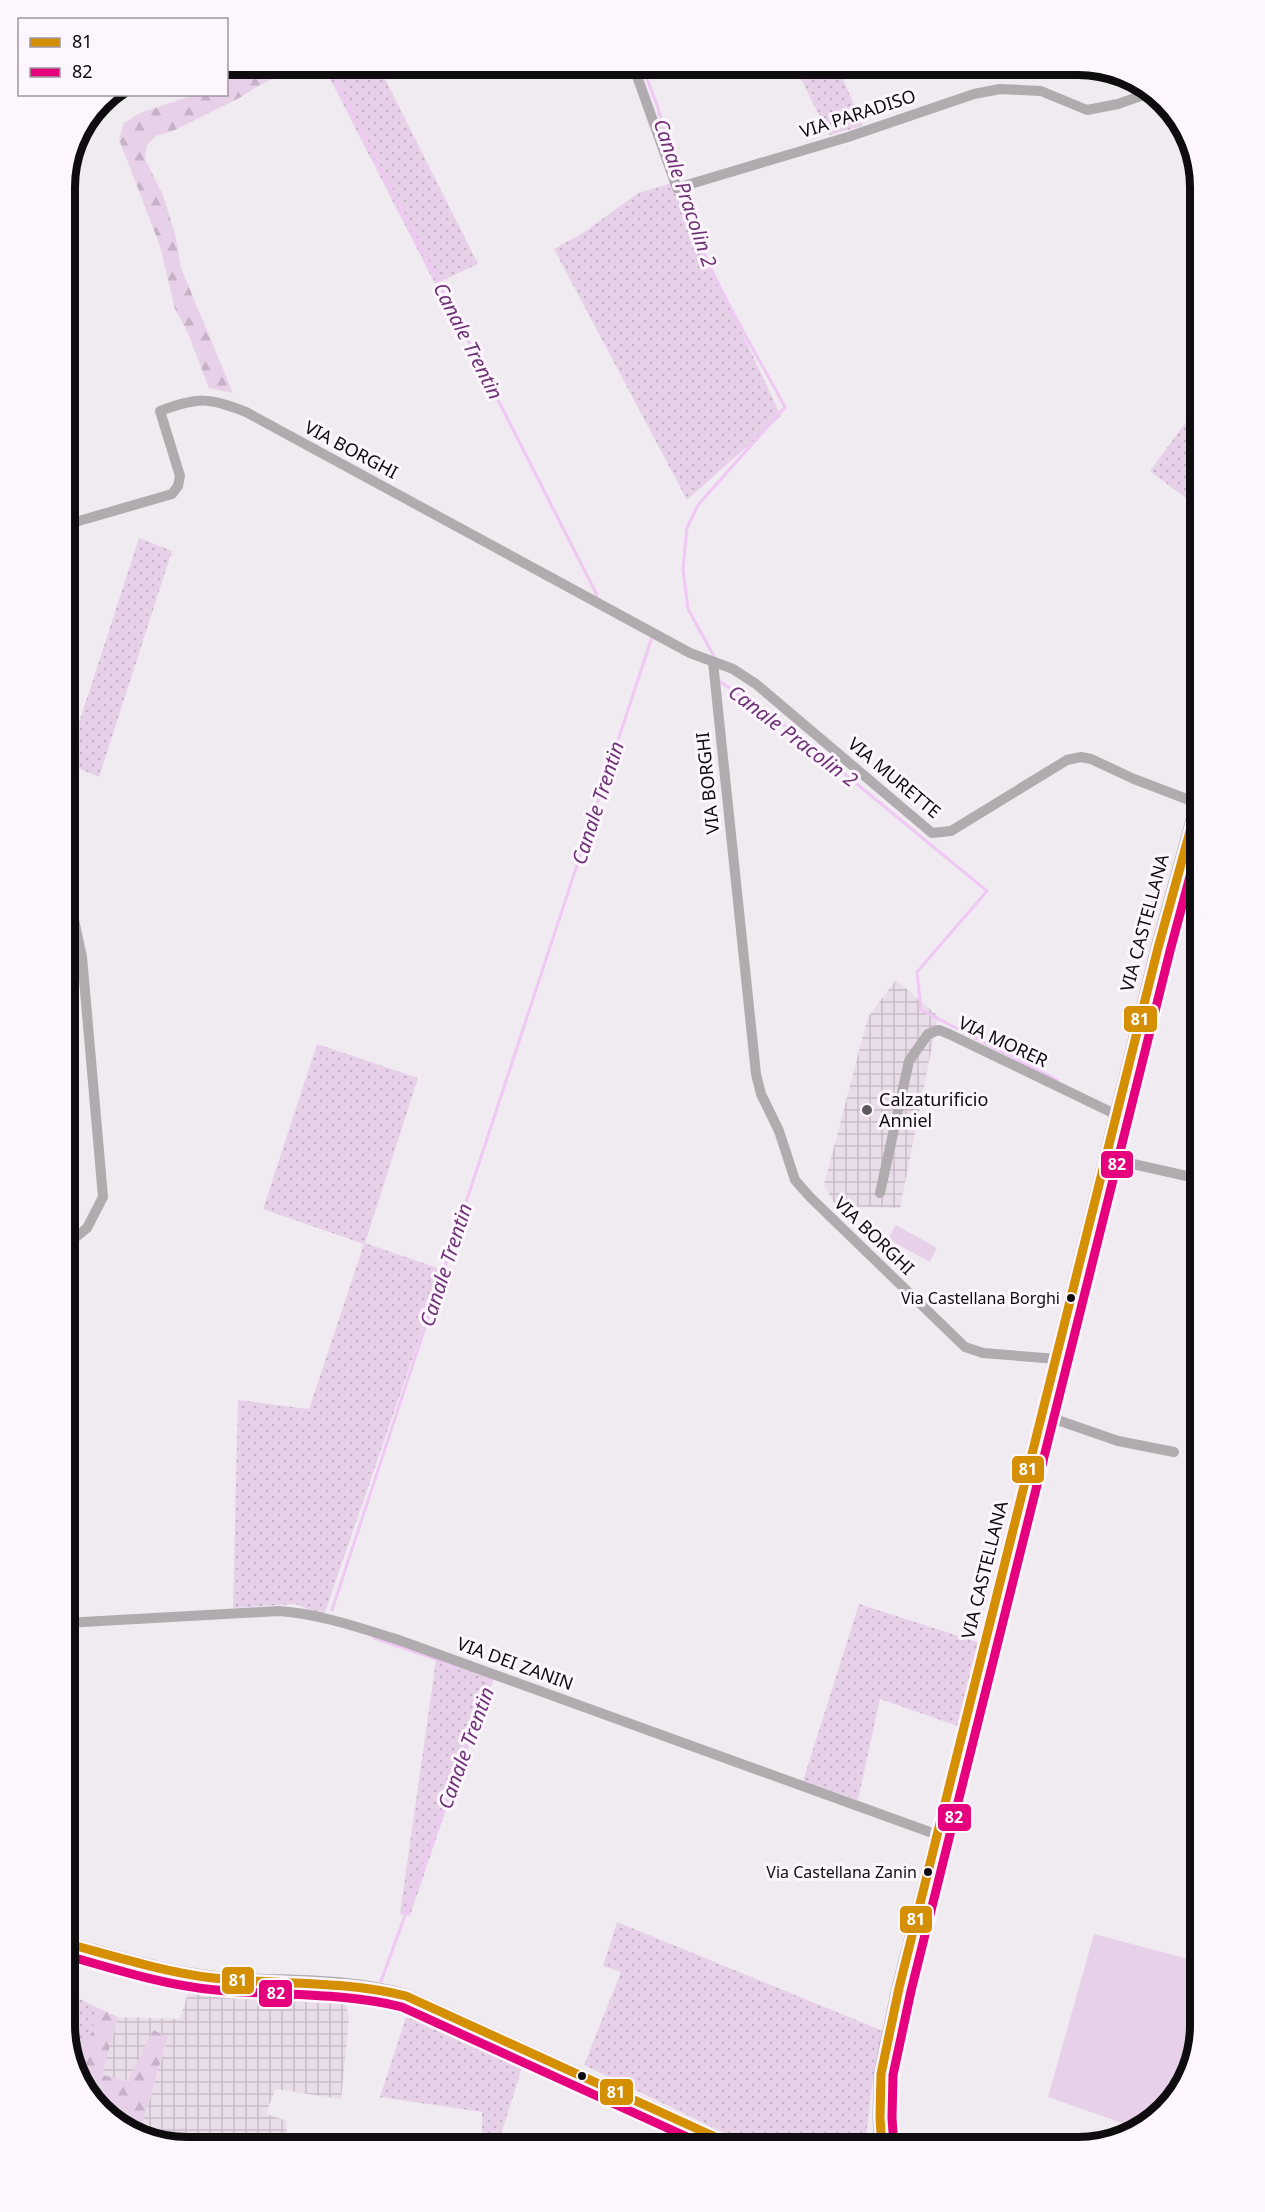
<svg xmlns="http://www.w3.org/2000/svg" width="1265" height="2212" font-family="'Noto Sans',sans-serif">
<defs>
<pattern id="industrial-grid" width="8" height="8" patternUnits="userSpaceOnUse" patternTransform="scale(1.5)"><rect width="8" height="8" fill="#e9ddea"/><path d="M0 4h8M4 0v8" fill="none" stroke="#c7bcc8"/></pattern>
<pattern id="grass-dots" width="8" height="8" patternUnits="userSpaceOnUse" patternTransform="scale(1.5)"><rect width="8" height="8" fill="#e7d1e9"/><path d="M2 2h.1M6 6h.1" fill="none" stroke="#c5b2c7" stroke-width="1.8" stroke-linecap="round"/></pattern>
<pattern id="forest-firs" width="22" height="20" patternUnits="userSpaceOnUse" patternTransform="scale(1.5)"><rect width="22" height="20" fill="#e7d1e9"/><path d="M5 1l3.5 6h-7zM16 11l3.5 6h-7z" fill="#c5b2c7"/></pattern>
</defs>
<rect width="100%" height="100%" fill="#f0eaf1"/>
<path fill="url(#industrial-grid)" d="M896 980 938 1016 900 1208 836 1206 824 1185 868 1017Z
M192 1980 343 1990 349 2019 341 2099 275 2089 266 2114 287 2121 286 2146 290 2147H179L139 2134 168 2038 153 2031 128 2081 102 2075 118 2017 180 2019Z"/>
<path fill="url(#grass-dots)" d="M323 65H378L478 264 435 284Z
M794 65H837L863 126 829 135Z
M672 183 781 416 687 500 554 249 583 233 638 193Z
M1200 403V503L1198 507 1150 471Z
M139 538 172 551 99 777 66 763Z
M317 1044 418 1078 365 1243 443 1270 324 1615 295 1604 233 1608 238 1400 309 1409 364 1244 263 1209Z
M859 1604 980 1643 958 1726 880 1699 858 1800 803 1781Z
M437 1653 492 1673 410 1916 400 1914Z
M617 1922 883 2031 873 2077 865 2147H753L584 2065 621 1972 603 1966Z
M74 1996 98 2008C95 2016 95 2023 92 2031 85 2053 74 2054 79 2081L65 2026V2011Z
M411 2002 526 2055 497 2147H482V2112L380 2097Z"/>
<path fill="url(#forest-firs)" d="M254 65H298L253 89 243 96 173 131 156 136 147 145 145 159 163 195 175 234 181 268 233 393 209 388 187 331 175 309 160 246 119 139 124 123 140 113 194 95 226 94 227 77Z
M67 1947 74 1996 65 2011V1948Z
M98 2008 118 2017 102 2075 128 2081 153 2030 168 2037 139 2134 118 2127 79 2081 77 2069 79 2055 93 2030V2021Z"/>
<path fill="#e7d1e9" d="M896 1225 937 1248 930 1262 888 1239Z
M1094 1934 1200 1962V2026L1180 2093 1139 2129 1048 2097Z"/>
<g fill="none" stroke-linecap="round" stroke-linejoin="round">
<path stroke="#efc8f4" stroke-width="3" d="M328 65 597 595 596 598
M642 65 658 108 673 163
M681 190C703 267 747 337 785 407L698 505 687 528 683 569 688 609 715 658
M719 681 795 733 987 891 917 972 921 1010 1057 1080
M332 1610 652 637
M374 1638 456 1666
M381 1981 492 1679 490 1678
M414 2008 451 2024
M571 2079 718 2147"/>
<path stroke="#afabaf" stroke-width="10" d="M633 65 677 188 848 137 974 94 1000 89 1041 91 1087 110 1118 104 1152 92
M65 525 172 494 178 486 180 476 160 411C199 397 207 397 246 412L690 653 733 669 756 684 932 833 951 831 1067 760 1081 757 1091 759 1134 779 1197 803
M713 662 756 1074 761 1094 779 1131 795 1180 810 1197 965 1347 983 1353 1057 1359
M1106 1158 1200 1179
M880 1193 909 1061 928 1034 939 1030 949 1034 1117 1115
M65 1246 87 1228 103 1197 82 957 73 915 65 891
M1043 1415 1118 1441 1174 1452
M65 1623 279 1611C320 1614 357 1627 396 1639L938 1835"/>
<path stroke="#afabaf" stroke-width="14" d="M65 1943C114 1956 165 1973 216 1978 279 1984 345 1978 406 1996L737 2147"/>
<path stroke="#aeaaaf" stroke-width="15" d="M882 2147 880 2118 881 2074 899 1988 971 1704 1158 948 1200 795"/>
<defs>
<path id="bus-1" d="M65 1943C114 1956 163 1972 213 1978 278 1985 342 1980 406 1996L737 2147
M882 2147 880 2118 881 2074 899 1988 1158 948 1200 795"/>
<path id="bus-2" d="M65 1955C114 1969 164 1985 216 1990 278 1996 341 1992 402 2007L709 2147
M894 2146 892 2118 893 2075 911 1991 1170 951 1200 839"/>
</defs>
<use href="#bus-1" stroke="#fef6fe" stroke-width="14"/>
<use href="#bus-2" stroke="#fef6fe" stroke-width="14"/>
<use href="#bus-1" stroke="#d48f02" stroke-width="9"/>
<use href="#bus-2" stroke="#e5007d" stroke-width="9"/>
</g>
<circle fill="#5e5a5f" stroke="#fef6fe" stroke-width="2" cx="867" cy="1110" r="6"/>
<g fill="#0f0c10" stroke="#fef6fe" stroke-width="2">
<circle cx="1071" cy="1298" r="5"/>
<circle cx="928" cy="1872" r="5"/>
<circle cx="582" cy="2076" r="5"/>
</g>
<g text-anchor="middle" stroke-width="6" stroke-linejoin="round" paint-order="stroke">
<g font-size="16" fill="#0f0c10" stroke="#fef6fe" text-anchor="end">
<text x="1060" y="1304">Via Castellana Borghi</text>
<text x="917" y="1878">Via Castellana Zanin</text>
</g>
<g font-size="18" fill="#0f0c10" stroke="#fef6fe">
<text transform="translate(858 114) rotate(-18)" y="6">VIA PARADISO</text>
<text transform="translate(351 450) rotate(28)" y="6">VIA BORGHI</text>
<text transform="translate(894 778) rotate(40)" y="6">VIA MURETTE</text>
<text transform="translate(708 783) rotate(-96)" y="6">VIA BORGHI</text>
<text transform="translate(1145 923) rotate(-75)" y="6">VIA CASTELLANA</text>
<text transform="translate(1003 1042) rotate(25)" y="6">VIA MORER</text>
<text transform="translate(874 1236) rotate(44)" y="6">VIA BORGHI</text>
<text transform="translate(985 1570) rotate(-76)" y="6">VIA CASTELLANA</text>
<text transform="translate(515 1664) rotate(20)" y="6">VIA DEI ZANIN</text>
</g>
<g font-size="18" fill="#0f0c10" stroke="#fef6fe" text-anchor="start">
<text x="879" y="1106">Calzaturificio<tspan x="879" dy="21">Anniel</tspan></text>
</g>
<g font-size="20" font-style="italic" fill="#6f3177" stroke="#fef6fe">
<text transform="translate(685 193) rotate(71)" y="7">Canale Pracolin 2</text>
<text transform="translate(468 341) rotate(63)" y="7">Canale Trentin</text>
<text transform="translate(793 736) rotate(37)" y="7">Canale Pracolin 2</text>
<text transform="translate(598 803) rotate(-72)" y="7">Canale Trentin</text>
<text transform="translate(446 1265) rotate(-72)" y="7">Canale Trentin</text>
<text transform="translate(466 1748) rotate(-70)" y="7">Canale Trentin</text>
</g>
</g>
<path d="M0 0H1265V2212H0ZM187 75H1078A112 112 0 0 1 1190 187V2025A112 112 0 0 1 1078 2137H187A112 112 0 0 1 75 2025V187A112 112 0 0 1 187 75Z" fill="#fef6fe" fill-rule="evenodd"/>
<path fill="none" stroke="#0f0c10" stroke-width="8" d="M187 75H1078A112 112 0 0 1 1190 187V2025A112 112 0 0 1 1078 2137H187A112 112 0 0 1 75 2025V187A112 112 0 0 1 187 75Z"/>
<g stroke="#fef6fe" stroke-width="2">
<rect x="1123" y="1005" width="35" height="28" rx="6" fill="#d48f02"/>
<rect x="1100" y="1150" width="34" height="29" rx="6" fill="#e5007d"/>
<rect x="1011" y="1455" width="34" height="29" rx="6" fill="#d48f02"/>
<rect x="937" y="1803" width="35" height="29" rx="6" fill="#e5007d"/>
<rect x="899" y="1905" width="34" height="29" rx="6" fill="#d48f02"/>
<rect x="221" y="1966" width="34" height="29" rx="6" fill="#d48f02"/>
<rect x="258" y="1979" width="35" height="29" rx="6" fill="#e5007d"/>
<rect x="599" y="2078" width="35" height="28" rx="6" fill="#d48f02"/>
</g>
<g font-size="16" text-anchor="middle" font-weight="bold" fill="#fff">
<text x="1140" y="1025">81</text>
<text x="1117" y="1170">82</text>
<text x="1028" y="1475">81</text>
<text x="954" y="1823">82</text>
<text x="916" y="1925">81</text>
<text x="238" y="1986">81</text>
<text x="276" y="1999">82</text>
<text x="616" y="2098">81</text>
</g>
<rect x="18" y="18" width="210" height="78" fill="#fef6fe" stroke="#9e989f" stroke-width="1.5"/>
<rect x="30" y="38" width="30" height="9" fill="#d48f02" stroke="#9e989f" stroke-width="1.5"/>
<text x="72" y="48" font-size="18" fill="#0f0c10">81</text>
<rect x="30" y="68" width="30" height="9" fill="#e5007d" stroke="#9e989f" stroke-width="1.5"/>
<text x="72" y="78" font-size="18" fill="#0f0c10">82</text>
</svg>
